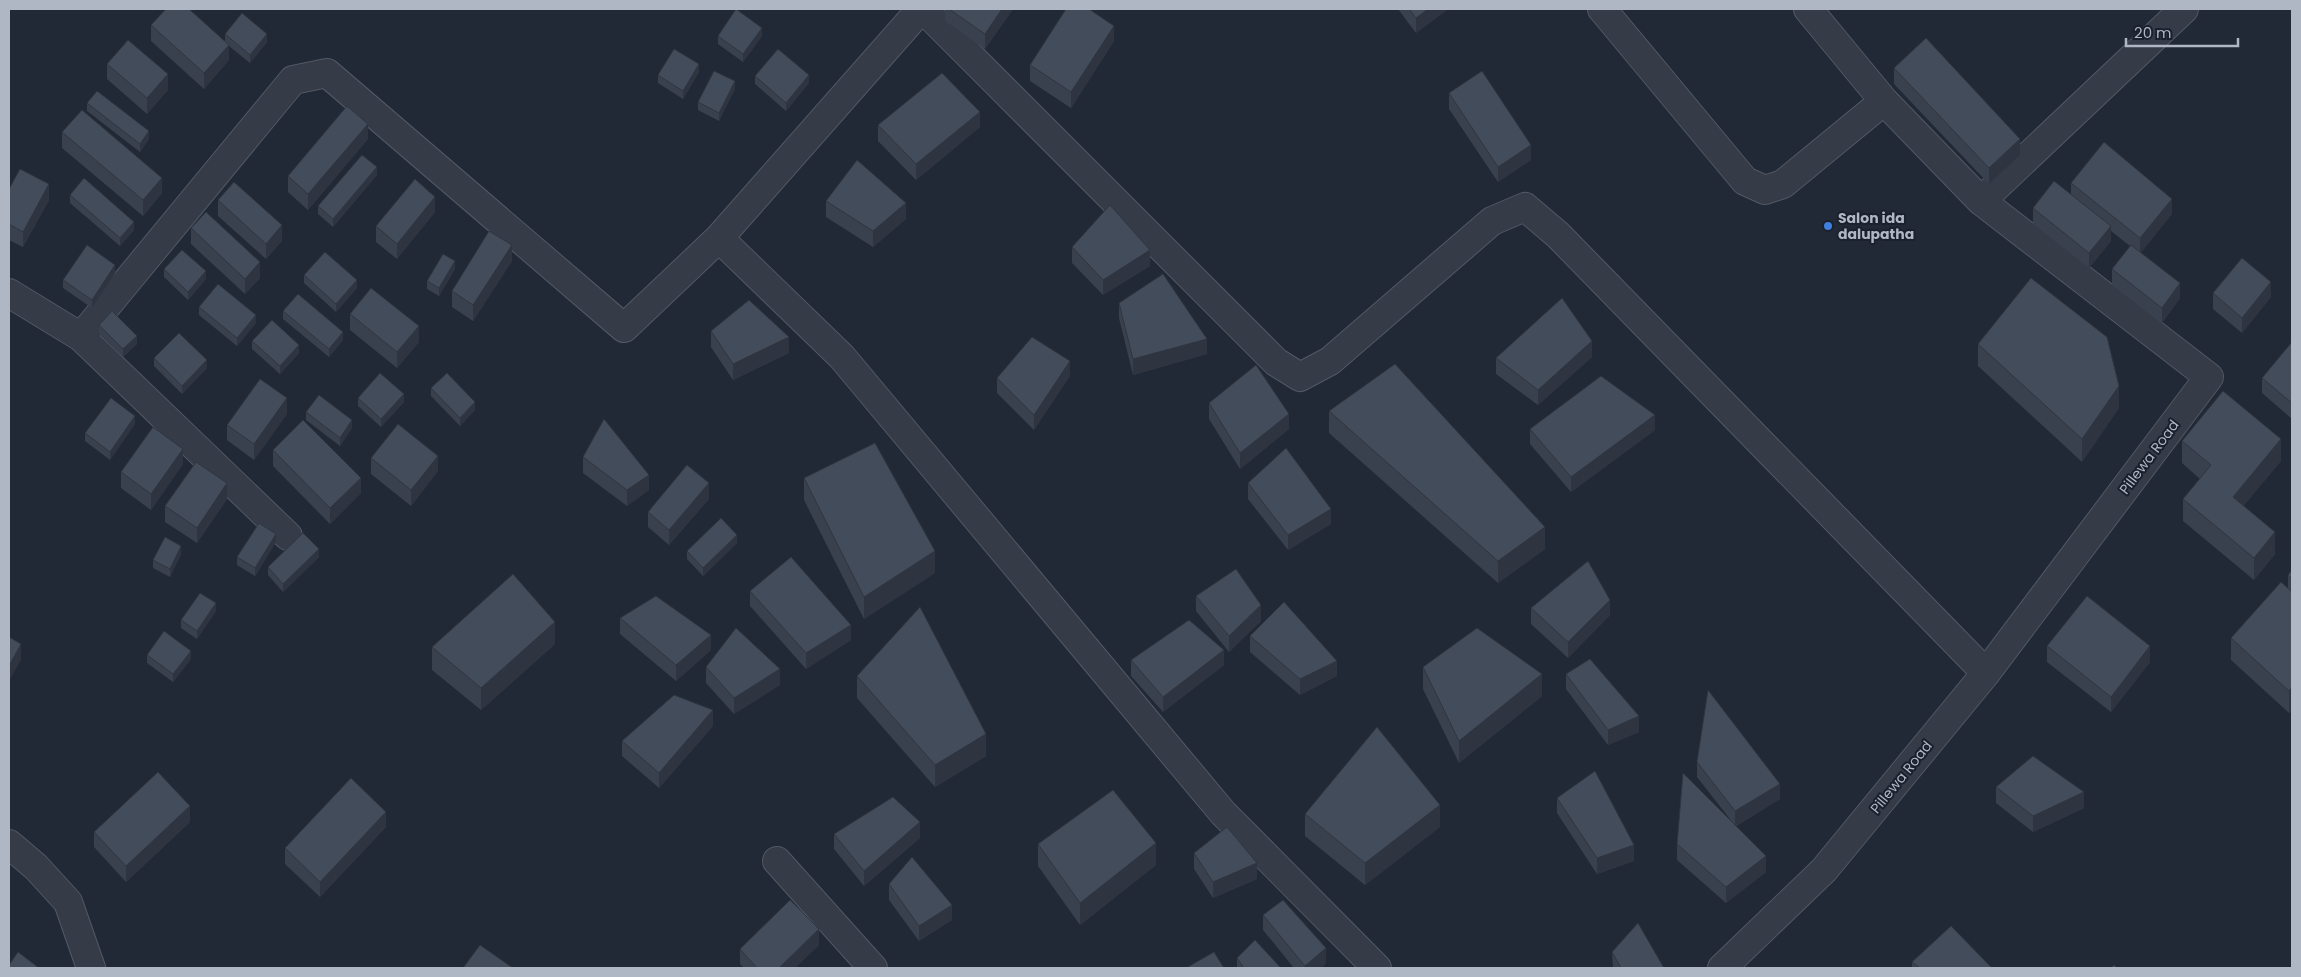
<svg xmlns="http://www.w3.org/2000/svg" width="2301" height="977" font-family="Poppins,sans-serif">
<rect width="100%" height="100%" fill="#212936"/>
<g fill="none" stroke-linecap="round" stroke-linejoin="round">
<defs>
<path id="minor" d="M923 9 1276 362 1300 377 1330 361 1492 221 1525 207 1558 235 1986 673
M1602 9 1745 181 1765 190 1783 184 1884 101
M1808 9 1884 101 1981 201
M719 238 842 357 1223 813 1377 968
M9 293 81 337 288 536
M81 337 293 80 327 73 624 328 719 238 921 9
M9 844 36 867 68 902 91 968
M777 861 873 968
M1722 968 1824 870 1986 673 2209 377 1981 201 2184 9"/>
</defs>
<use href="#minor" stroke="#525965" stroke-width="30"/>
<use href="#minor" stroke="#353b47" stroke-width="28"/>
</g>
<path fill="#3a414e" d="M945 9H1013L985 49 945 21Z
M1398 9H1448L1416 33Z
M151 25 225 41V34L267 42 250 63 229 46V60L204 89 151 41Z
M718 36H762L743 62 718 44Z
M1114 41 1071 108 1030 81V65Z
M107 64 168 90 147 114 107 79Z
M1894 68 2020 155 1989 184 1894 84Z
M699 72 683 99 658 83V75Z
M755 76 809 83 786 111 755 84Z
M735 89 719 121 698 110V102Z
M1449 93 1531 160 1498 182 1449 109Z
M87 103 149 139 140 152 87 111Z
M878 125 980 127 916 180 878 141Z
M62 132 162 193 143 216 62 148Z
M368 139 308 210 288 192V176Z
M377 175 333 227 318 214V206Z
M2071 183 2172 214 2141 252 2180 298 2162 323 2112 285V269L2130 246 2111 231V241L2089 268 2033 224V208L2071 194Z
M9 189 49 200 23 247 9 240Z
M70 195 134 230 120 246 70 203Z
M218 200 282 241 266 259 218 216Z
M826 201 906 219 873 247 826 217Z
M435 212 397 259 376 242V226Z
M191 228 260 278 245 294 191 244Z
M1072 247 1150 266 1103 295 1072 263Z
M512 261 473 321 452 307V291Z
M164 269 206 279 188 300 164 277Z
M455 269 439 296 427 289V281Z
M115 273 92 308 63 288V280Z
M304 275 357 288 336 312 304 283Z
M2213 293 2271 297 2242 333 2213 309Z
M1119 303 1207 354 1133 375 1119 318Z
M199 307 256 323 237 346 199 315Z
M283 311 343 340 329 357 283 319Z
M350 314 419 342 397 368 350 330Z
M99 325 137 344 123 357 99 333Z
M711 331 789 353 733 380 711 347Z
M252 341 299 353 280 374 252 349Z
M2292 342V419L2262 393V378Z
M1978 344 2119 408 2082 462 1978 366Z
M1592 357 1538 405 1496 374V358Z
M154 358 207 368 182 394 154 366Z
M1070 376 1034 430 997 393V378Z
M431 388 475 410 460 426 431 396Z
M358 398 404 402 381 427 358 406Z
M1209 403 1289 429 1240 469 1209 419Z
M1329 411 1545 549 1498 583 1329 433Z
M306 412 352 428 340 446 306 420Z
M287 414 254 460 227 440V425Z
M135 424 110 460 85 441V433Z
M1530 429 1655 430 1571 492 1530 444Z
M2182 441 2281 461 2243 506 2275 554 2254 580 2183 521V499L2200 479 2182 463Z
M273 450 361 493 330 524 273 466Z
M583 457 649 490 627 506 583 473Z
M371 458 438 471 411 506 371 474Z
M183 464 151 510 121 488V472Z
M804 478 935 573 864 619 804 500Z
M1248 483 1331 524 1288 550 1248 499Z
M227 499 197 543 165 522V506Z
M709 499 669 545 648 527V512Z
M276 542 255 576 237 565V557Z
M737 543 703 576 687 559V551Z
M181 554 170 577 153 568V560Z
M319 557 283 592 268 575V567Z
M2292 570V709L2289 713 2231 660V638L2288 588V575Z
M750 591 851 640 806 669 750 606Z
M1196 596 1261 621 1229 652 1196 611Z
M1531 608 1610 615 1568 658 1531 624Z
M216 611 197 639 181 628V620Z
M620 618 711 650 676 681 620 634Z
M1250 636 1337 676 1300 695 1250 652Z
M555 644 481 710 432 670V647Z
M2047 646 2150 662 2111 712 2047 662Z
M147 655 191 659 173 682 147 663Z
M1131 660 1224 665 1163 712 1131 676Z
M706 667 780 685 734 714 706 683Z
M1423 667 1542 696 1459 763 1423 689Z
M1566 674 1639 732 1608 745 1566 689Z
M857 676 986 756 935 787 857 698Z
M713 726 659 788 622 756V741Z
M1697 762 1780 799 1736 826 1766 872 1726 903 1677 860V844L1733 823 1697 777Z
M1996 787 2084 808 2033 832 1996 803Z
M1557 798 1634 861 1597 874 1557 813Z
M1305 814 1440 827 1365 885 1305 836Z
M190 822 126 882 94 847V832Z
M386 827 320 897 285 864V848Z
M834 834 920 838 864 886 834 849Z
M1038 844 1156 865 1080 925 1038 866Z
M1194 853 1257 879 1213 898 1194 869Z
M889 884 952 920 919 941 889 900Z
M1263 915 1326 963 1321 968H1294L1263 930Z
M819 945 795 968H744L740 964V949Z
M1612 952 1664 968H1613Z
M1237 958 1281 968H1237Z
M1912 962 1992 968H1912Z"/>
<path fill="#2f3540" d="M1002 9H1013L985 49V34Z
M1428 9H1448L1416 33V18Z
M1114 26V41L1071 108V92Z
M762 28V36L743 62V54Z
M267 34V42L250 63V55Z
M229 45V60L204 89V73Z
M699 64V72L683 99V91Z
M168 74V90L147 114V98Z
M809 75V83L786 111V103Z
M735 81V89L719 121V113Z
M980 112V127L916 180V164Z
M368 124V139L308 210V194Z
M149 131V139L140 152V144Z
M2020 139V155L1989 184V168Z
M1531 145V160L1498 182V167Z
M377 167V175L333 227V219Z
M162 178V193L143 216V200Z
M49 184V200L23 247V232Z
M435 197V212L397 259V244Z
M2172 199V214L2140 254V238Z
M906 203V219L873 247V231Z
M134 222V230L120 246V238Z
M282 225V241L266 259V244Z
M2111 226V241L2089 268V253Z
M512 245V261L473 321V305Z
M1150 250V266L1103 295V280Z
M455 261V269L439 296V288Z
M260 262V278L245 294V279Z
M115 265V273L92 308V300Z
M206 271V279L188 300V292Z
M357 280V288L336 312V304Z
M2271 282V297L2242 333V318Z
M2180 283V298L2162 323V308Z
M256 315V323L237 346V338Z
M419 326V342L397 368V352Z
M343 332V340L329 357V349Z
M137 336V344L123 357V349Z
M789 337V353L733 380V364Z
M1207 339V354L1133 375V359Z
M1592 341V357L1538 405V390Z
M299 345V353L280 374V366Z
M207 360V368L182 394V386Z
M1070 361V376L1034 430V415Z
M2119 386V408L2082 462V439Z
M404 394V402L381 427V419Z
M287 398V414L254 460V444Z
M475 402V410L460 426V418Z
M1289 414V429L1240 469V453Z
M1655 415V430L1571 492V477Z
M135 416V424L110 460V452Z
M352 420V428L340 446V438Z
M2281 439V461L2233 519V497Z
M183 449V464L151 510V494Z
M438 456V471L411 506V490Z
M649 475V490L627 506V490Z
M361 478V493L330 524V508Z
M227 483V499L197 543V528Z
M709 483V499L669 545V530Z
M1331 509V524L1288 550V535Z
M1545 527V549L1498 583V561Z
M2275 532V554L2254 580V558Z
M276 534V542L255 576V568Z
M737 535V543L703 576V568Z
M181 546V554L170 577V569Z
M319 549V557L283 592V584Z
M935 551V573L864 619V597Z
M1610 600V615L1568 658V642Z
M216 603V611L197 639V631Z
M1261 605V621L1229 652V636Z
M555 622V644L481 710V688Z
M851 625V640L806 669V653Z
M711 635V650L676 681V665Z
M21 644V660L9 681V666Z
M2150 646V662L2111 712V697Z
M1224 650V665L1163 712V697Z
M191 651V659L173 682V674Z
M1337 661V676L1300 695V679Z
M780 669V685L734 714V698Z
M1542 674V696L1459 763V741Z
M2292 687V709L2289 713V691Z
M713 710V726L659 788V773Z
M1639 716V732L1608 745V730Z
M986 734V756L935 787V765Z
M1780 784V799L1735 826V811Z
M2084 792V808L2033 832V816Z
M1440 805V827L1365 885V863Z
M190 806V822L126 882V866Z
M386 812V827L320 897V882Z
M920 822V838L864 886V871Z
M1156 843V865L1080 925V903Z
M1634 845V861L1597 874V858Z
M1766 856V872L1726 903V887Z
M1257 863V879L1213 898V882Z
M952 905V920L919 941V926Z
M819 929V945L795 968H779Z
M1326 948V963L1321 968H1305V966Z"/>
<path fill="#434c5b" stroke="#2f3540" d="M166 9H189L229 45 204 73 151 25Z
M736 9 762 28 743 54 718 36Z
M949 9H1002L985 34Z
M1066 9H1089L1114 26 1071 92 1030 65Z
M1409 9H1428L1416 18Z
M242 13 267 34 250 55 225 34Z
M1926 38 2020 139 1989 168 1894 68Z
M128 40 168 74 147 98 107 64Z
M674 49 699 64 683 91 658 75Z
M778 49 809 75 786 103 755 76Z
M714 71 735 81 719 113 698 102Z
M1482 71 1531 145 1498 167 1449 93Z
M942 73 980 112 916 164 878 125Z
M97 91 149 131 140 144 87 103Z
M347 106 368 124 308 194 288 176Z
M82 110 162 178 143 200 62 132Z
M2104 142 2172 199 2140 238 2071 183Z
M362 155 377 167 333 219 318 206Z
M857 160 906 203 873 231 826 201Z
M20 169 49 184 23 232 9 224V189Z
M84 178 134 222 120 238 70 195Z
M415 179 435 197 397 244 376 226Z
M2054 181 2111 226 2089 253 2033 208Z
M234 182 282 225 266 244 218 200Z
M1110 205 1150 250 1103 280 1072 247Z
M206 212 260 262 245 279 191 228Z
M489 231 512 245 473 305 452 291Z
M87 245 115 265 92 300 63 280Z
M2131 245 2180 283 2162 308 2112 269Z
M182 250 206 271 188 292 164 269Z
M325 252 357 280 336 304 304 275Z
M443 254 455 261 439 288 427 281Z
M2242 258 2271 282 2242 318 2213 293Z
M1163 274 1207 339 1133 359 1119 303Z
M2031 278 2107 337 2119 386 2082 439 1978 344Z
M218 284 256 315 237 338 199 307Z
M371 288 419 326 397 352 350 314Z
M298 294 343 332 329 349 283 311Z
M1562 298 1592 341 1538 390 1496 358Z
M749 300 789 337 733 364 711 331Z
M112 311 137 336 123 349 99 325Z
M272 320 299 345 280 366 252 341Z
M179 333 207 360 182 386 154 358Z
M1032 337 1070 361 1034 415 997 378Z
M2292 342V403L2262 378Z
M1395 364 1545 527 1498 561 1329 411Z
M1256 365 1289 414 1240 453 1209 403Z
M380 373 404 394 381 419 358 398Z
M447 373 475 402 460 418 431 388Z
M1601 376 1655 415 1571 477 1530 429Z
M260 379 287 398 254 444 227 425Z
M2223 391 2281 439 2233 497 2275 532 2254 558 2183 499 2211 465 2182 441Z
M319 395 352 420 340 438 306 412Z
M111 398 135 416 110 452 85 433Z
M604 419 649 475 627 490 583 457Z
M303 420 361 478 330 508 273 450Z
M398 424 438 456 411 490 371 458Z
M153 427 183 449 151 494 121 472Z
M875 443 935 551 864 597 804 478Z
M1286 448 1331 509 1288 535 1248 483Z
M196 462 227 483 197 528 165 506Z
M687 465 709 483 669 530 648 512Z
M721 518 737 535 703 568 687 551Z
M259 523 276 534 255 568 237 557Z
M303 533 319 549 283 584 268 567Z
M165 537 181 546 170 569 153 560Z
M791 557 851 625 806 653 750 591Z
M1588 561 1610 600 1568 642 1531 608Z
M1236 569 1261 605 1229 636 1196 596Z
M2292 570V579L2288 575Z
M513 574 555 622 481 688 432 647Z
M2281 582 2292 592V687L2289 691 2231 638Z
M200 593 216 603 197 631 181 620Z
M656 596 711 635 676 665 620 618Z
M2087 596 2150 646 2111 697 2047 646Z
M1284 602 1337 661 1300 679 1250 636Z
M920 607 986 734 935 765 857 676Z
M1189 620 1224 650 1163 697 1131 660Z
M736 628 780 669 734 698 706 667Z
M1477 628 1542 674 1459 741 1423 667Z
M164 631 191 651 173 674 147 655Z
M9 637 21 644 9 666Z
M1590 659 1639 716 1608 730 1566 674Z
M1708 690 1780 784 1735 811 1697 762Z
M674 695 713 710 659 773 622 741Z
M1377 727 1440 805 1365 863 1305 814Z
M2033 756 2084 792 2033 816 1996 787Z
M1595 771 1634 845 1597 858 1557 798Z
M158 772 190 806 126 866 94 832Z
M1683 773 1766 856 1726 887 1677 844Z
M351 778 386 812 320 882 285 848Z
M1113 790 1156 843 1080 903 1038 844Z
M893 797 920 822 864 871 834 834Z
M1227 827 1257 863 1213 882 1194 853Z
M912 857 952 905 919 926 889 884Z
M790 900 819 929 779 968H757L740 949Z
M1283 900 1326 948 1305 966 1263 915Z
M1638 923 1664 968H1621L1612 952Z
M1951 926 1992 968H1920L1912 962Z
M1255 940 1281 968H1244L1237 958Z
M480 945 513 968H463Z
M18 952 39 968H9V965Z
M1214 952 1224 968H1186Z
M2114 965 2117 968H2111Z"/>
<circle fill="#3f7fe0" stroke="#1a202c" stroke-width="2" cx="1828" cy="226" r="5"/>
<g text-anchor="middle" stroke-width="4" stroke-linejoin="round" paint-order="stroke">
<g font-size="14" font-weight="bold" fill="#afb6c4" stroke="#1a202c" text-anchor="start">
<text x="1838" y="223">Salon ida<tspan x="1838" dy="16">dalupatha</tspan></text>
</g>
<g font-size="14" fill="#afb6c4" stroke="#1a202c">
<text transform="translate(2149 457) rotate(-53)" y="5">Pillewa Road</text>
<text transform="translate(1901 777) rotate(-51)" y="5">Pillewa Road</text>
</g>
</g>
<rect width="2301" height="977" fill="none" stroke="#afb6c4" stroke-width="20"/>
<path d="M2126 38v8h112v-8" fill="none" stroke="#afb6c4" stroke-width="2.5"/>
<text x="2134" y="38" font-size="15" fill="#afb6c4" stroke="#1a202c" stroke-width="4" paint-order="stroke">20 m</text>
</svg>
